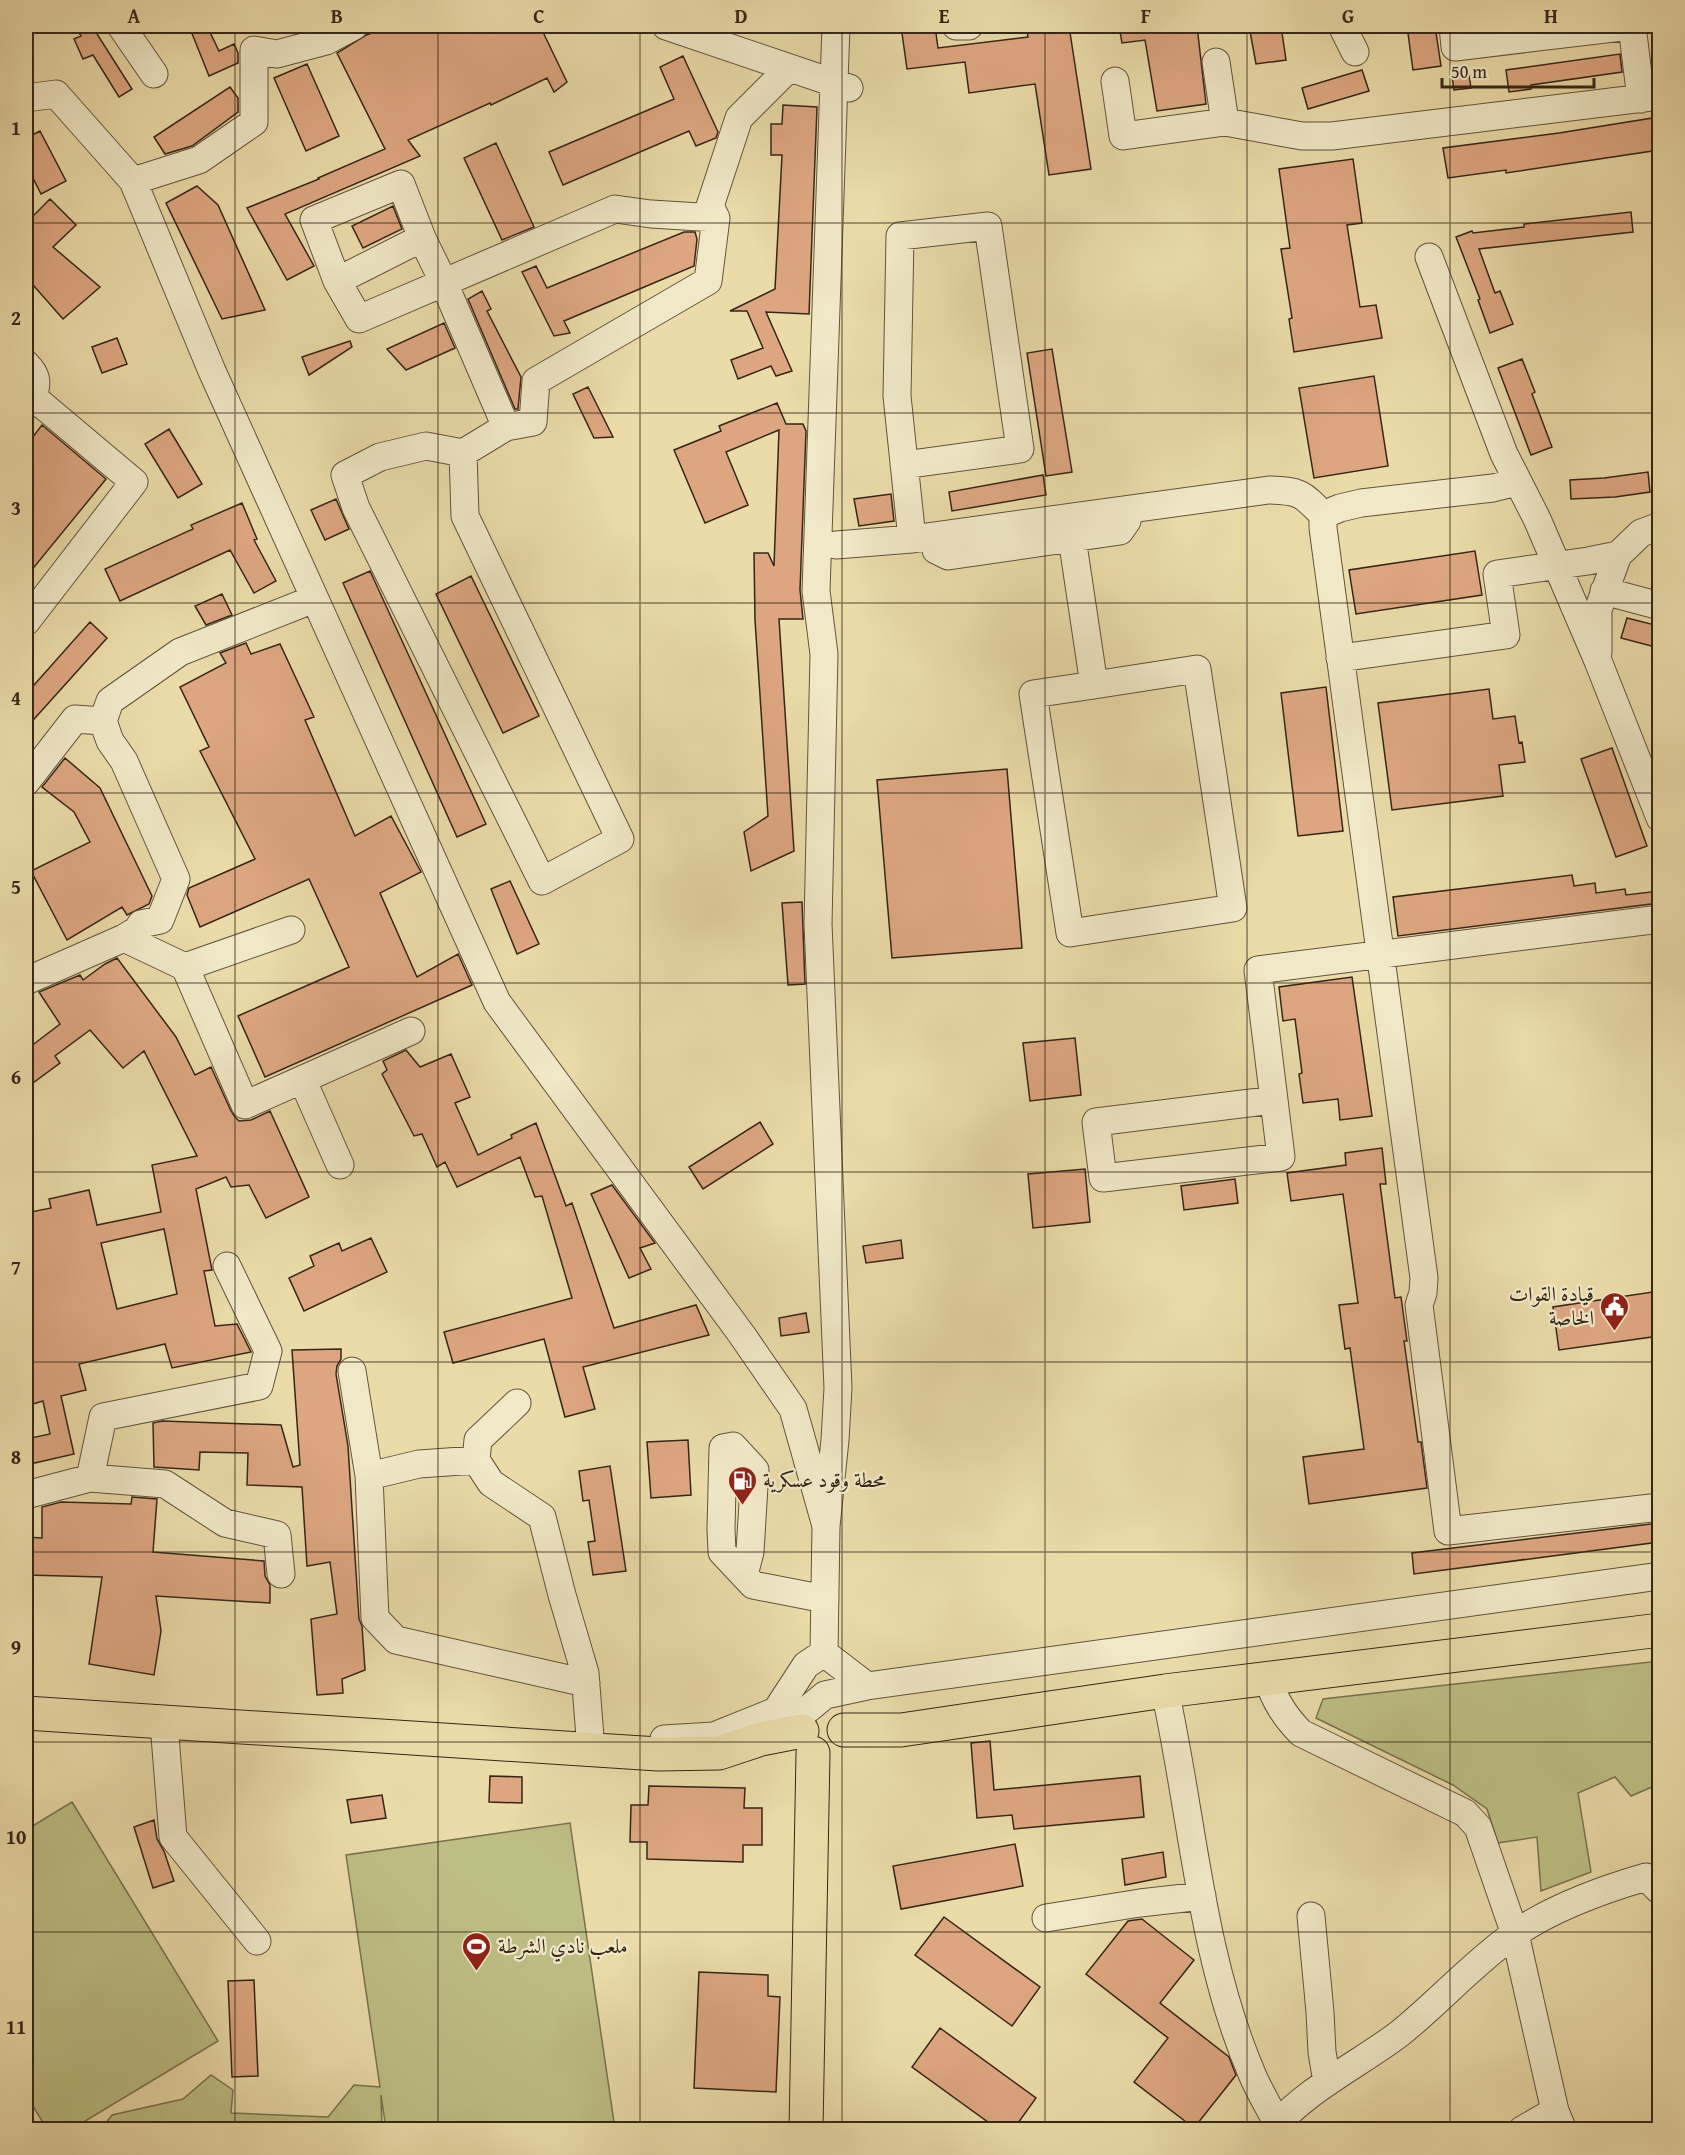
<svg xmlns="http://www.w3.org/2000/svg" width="1685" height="2155" font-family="'Gentium Book Plus',Amiri,serif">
<rect width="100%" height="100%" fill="#eadba9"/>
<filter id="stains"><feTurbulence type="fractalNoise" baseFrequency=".00333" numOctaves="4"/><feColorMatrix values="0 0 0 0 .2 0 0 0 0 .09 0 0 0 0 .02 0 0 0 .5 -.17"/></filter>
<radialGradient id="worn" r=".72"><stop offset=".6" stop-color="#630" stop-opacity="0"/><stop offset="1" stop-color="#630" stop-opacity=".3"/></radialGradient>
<path fill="#bdbe84" stroke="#79724e" stroke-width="1.5" d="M1659 1661V1784L1631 1796 1615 1777 1578 1793 1591 1872 1541 1891 1537 1837 1498 1843 1487 1809 1453 1785 1316 1718 1323 1699Z
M72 1802 218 2041 72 2129H47L26 2095V1830Z
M570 1823 615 2129H386L381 2095 382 2129H101L112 2115 183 2099 211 2075 233 2090 231 2113 328 2117 354 2085 380 2087 346 1855Z"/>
<path fill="#dda681" stroke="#352618" stroke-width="1.5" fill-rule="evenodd" d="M86 26H92L132 89 119 97 93 55 83 59 74 39 81 36 78 31Z
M189 26H207L219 51 234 44 238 53V63L209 76Z
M393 26H540L567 82 554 92 547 78 491 105 490 103 408 140 420 156 285 214 314 266 287 280 247 208 319 179 318 178 385 149 337 53 366 35Z
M901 26H935L938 48 1028 37 1026 26H1069L1091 169 1049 175 1035 84 969 93 965 62 907 69Z
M1119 26H1197L1206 104 1157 111 1145 40 1122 43Z
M1249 26H1281L1286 60 1256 64Z
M1407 26H1435L1441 66 1413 70Z
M1620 54 1622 72 1531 85V89L1509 92 1506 70Z
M683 56 718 132 716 138 696 146 689 131 563 185 549 152 674 99 660 67Z
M307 64 339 136 306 151 274 78Z
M1468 67 1471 88 1454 90 1451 69Z
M1362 70 1369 91 1308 109 1302 88Z
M230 87 238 98V112L192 146 165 154 154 137Z
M783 105 817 107 809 314 766 312 792 371 776 376 771 366 738 379 731 360 763 348 747 311H730L775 289 782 155H771V124H782Z
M1659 117V150L1506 173V170L1448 178 1443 148 1559 133Z
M40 131 66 181 41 194 26 164V138Z
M496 143 534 227 502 240 464 158Z
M1353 159 1362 223 1347 225 1360 307 1376 305 1382 338 1294 352 1289 319 1292 318 1281 249 1290 248 1279 169Z
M197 186 218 205 265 310 222 319 166 203Z
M50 199 76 225 53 247 100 287 63 319 26 277V223Z
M393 206 402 229 363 248 352 226Z
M1631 212 1633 232 1479 249 1495 293 1500 291 1513 324 1490 333 1478 300 1480 299 1456 237 1472 231 1473 233 1524 227V224Z
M684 232H695L697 239 694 266 564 321 570 333 554 336 522 272 536 266 547 288Z
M482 291 491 309 487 311 521 377 518 409H515L468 299Z
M444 323 455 348 406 370 387 349Z
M117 338 127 364 102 373 92 347Z
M350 341 352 347 309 375 302 357Z
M1052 349 1072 472 1046 476 1027 353Z
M1522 359 1535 392 1532 394 1552 447 1531 455 1498 368Z
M1374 376 1388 466 1314 478 1299 388Z
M588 387 613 437 594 438 573 394Z
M777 403 786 424H803L806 431 800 590 803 619H779L794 851 751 871 744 832 768 816 755 620 754 553H768L774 566 779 430 726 452 748 505 705 523 674 450 721 431 719 426Z
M42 425 106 479 26 577V446Z
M169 429 202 484 178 498 145 444Z
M1648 472 1650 492 1615 497 1571 499 1570 480 1604 478Z
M1043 475 1046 495 952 511 949 492Z
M891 494 894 521 859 526 854 499Z
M336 499 349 529 325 540 311 510Z
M242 503 257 539 254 540 276 581 254 593 230 550 120 601 105 569 193 529 191 525Z
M1475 551 1482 595 1356 614 1349 570Z
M370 571 486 824 457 837 343 583Z
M471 576 539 716 503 733 436 594Z
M222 594 232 615 206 625 195 606Z
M1627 618 1659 626V648L1621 638Z
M90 622 107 638 26 728V694Z
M246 643 251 654 280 644 314 717 305 720 355 836 391 816 421 872 380 893 417 977 458 954 472 985 265 1077 238 1016 349 967 309 879 200 927 187 895 189 888 255 859 200 751 209 747 180 687 226 663 220 653Z
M1326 687 1343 831 1298 836 1281 693Z
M1489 689 1493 719 1515 716 1519 743 1522 742 1525 762 1499 765 1503 796 1392 810 1378 703Z
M1612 748 1647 846 1616 857 1581 759Z
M65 758 100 788 152 896 149 904 127 915 122 907 67 940 31 871 90 842 74 812 42 787Z
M1007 769 1022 948 892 958 877 780Z
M1572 875 1574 886 1595 883 1596 893 1625 889 1626 895 1659 891V903L1398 936 1393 897Z
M510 881 539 944 517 954 491 889Z
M802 902 805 984 788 985 782 903Z
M117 958 176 1037 195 1075 211 1067 231 1111 235 1117 239 1121 251 1120 270 1111 309 1197 266 1218 249 1185 231 1187 226 1177 196 1189 212 1270 204 1271 215 1326 237 1324 251 1352 172 1368 165 1344 79 1364 86 1390 61 1396 74 1454 26 1465V1439L50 1434 43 1401 26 1406V1213L51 1208 49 1199 89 1190 97 1225 161 1212 152 1165 197 1156 144 1051 123 1068 90 1030 55 1056 60 1063 26 1088V1050L60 1024 39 992 80 975 83 980 105 964ZM164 1229 177 1294 117 1309 101 1243Z
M1352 977 1372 1116 1340 1120 1338 1099 1303 1103 1299 1074 1302 1073 1295 1019 1283 1021 1279 987Z
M1075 1038 1081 1095 1030 1101 1023 1043Z
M406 1050 420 1067 451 1054 470 1097 455 1103 478 1155 512 1138 511 1135 536 1123 566 1206 572 1203 614 1328 696 1305 709 1335 583 1367 595 1409 565 1417 544 1339 453 1363 444 1332 572 1298 542 1196 535 1197 520 1157 457 1187 445 1162 437 1167 422 1134 414 1136 382 1074 387 1070 383 1061Z
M760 1122 773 1144 703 1189 689 1167Z
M1382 1148 1386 1184H1380L1395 1298 1401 1297 1407 1341H1404L1418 1442H1421L1427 1488 1309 1504 1303 1457 1364 1449 1350 1348 1345 1349 1339 1305 1358 1303 1343 1194 1291 1201 1287 1173 1346 1165 1345 1153Z
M1085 1169 1090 1222 1033 1228 1028 1174Z
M1235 1179 1238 1203 1184 1210 1181 1186Z
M612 1185 655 1243 640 1248 651 1269 629 1278 591 1194Z
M371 1238 387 1272 304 1311 289 1278 314 1266 310 1256 339 1243 342 1251Z
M901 1240 903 1258 866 1263 863 1246Z
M1659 1291V1336L1559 1350 1553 1307Z
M806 1313 809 1332 781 1336 779 1318Z
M341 1349V1359L337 1366 336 1374 348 1446 359 1619 362 1626 365 1670 342 1679 343 1693 317 1695 311 1619 337 1614 330 1562 307 1566 302 1487 247 1485 248 1453 200 1452 199 1470 154 1467 153 1423 162 1421 281 1425 293 1467 300 1465 292 1350Z
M688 1440 691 1495 651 1498 647 1442Z
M610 1466 626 1571 593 1575 588 1542 595 1541 589 1500 583 1501 579 1471Z
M132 1497 157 1499 153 1552 264 1561 265 1576 270 1585V1603L156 1596 161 1631 154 1675 89 1664 102 1577 26 1575V1537L42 1538V1507L61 1502 131 1504Z
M1659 1523V1542L1414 1574 1412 1553Z
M990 1741 994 1790 1140 1776 1144 1817 1014 1829 1012 1815 977 1818 971 1743Z
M490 1776 522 1777V1803L489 1802Z
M649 1786 745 1788 744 1808H762V1845H743V1862L647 1859V1842H630L631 1805H648Z
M382 1795 386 1818 351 1823 347 1800Z
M154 1820 157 1839 164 1851 174 1881 153 1888 134 1827Z
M1015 1844 1023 1886 901 1909 893 1866Z
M1163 1852 1166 1877 1125 1885 1122 1859Z
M944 1917 1040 1987 1012 2026 915 1955Z
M1142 1919 1194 1960 1160 2003 1229 2057 1236 2075 1194 2128 1134 2082 1168 2038 1086 1974 1128 1921Z
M699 1972 768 1975V1996L780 1997 776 2092 694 2088Z
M254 1980 258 2076 232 2077 228 1981Z
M940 2028 1036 2098 1013 2130H999L912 2067Z"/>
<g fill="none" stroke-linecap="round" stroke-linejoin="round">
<defs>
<path id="minor" d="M121 26 154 74
M666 26 849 88
M956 26H969
M1342 26 1355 52
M1453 26 1455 47 1631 26
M1632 26 1641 99
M1216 62 1225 122
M1115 81 1123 136 1225 122 1302 136H1332L1660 96
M26 98 56 94 133 181 212 371 497 1002 742 1335 793 1409 826 1526
M133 181 199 160 254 122V50L277 54 326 41 354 26
M1429 257 1504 454 1537 519 1598 661 1660 818
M337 281 422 238
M26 364C37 375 38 382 33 397
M26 406 33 397 134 482 26 622
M506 427 444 283 422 238 401 184 314 220 337 281 359 319 615 209 651 214 716 218
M463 453 465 516 620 839 542 881 356 508 345 475 380 457 426 446 463 453 506 427 533 422 536 381 708 281 716 218 710 206 739 118 788 69
M904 465 1020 449 988 226 900 236 897 396 912 539
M1323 515 1340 508 1361 503 1493 488 1517 482
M934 536 936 550 948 556 1120 531 1127 521 1124 510
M1072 538 1094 685 1197 669 1233 908 1070 933 1033 694 1094 685
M836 545 912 539 1269 490C1300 491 1302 493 1323 515V528L1424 1278 1423 1293 1419 1305 1448 1531 1660 1507
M1604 591 1660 606
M1598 652V610L1618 555 1641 533 1660 526
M1340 658 1506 635 1497 574 1588 561 1618 555
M26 782 75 719 103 721
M124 938 185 967 245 1105 411 1031
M185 967 291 930
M26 981 124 938 137 930 141 924 160 920 176 879 124 761 110 741 103 721 110 701 180 652 314 599
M303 1081 340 1165
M1274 1100 1096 1122 1103 1178 1281 1157 1258 970 1660 919
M352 1371 369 1476
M476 1460 478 1440 517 1403
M90 1478 103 1417 259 1386 268 1351 227 1266
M26 1495 90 1478 165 1484 225 1523 277 1535 281 1574
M744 1575 750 1552 755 1470 733 1446 723 1448 721 1529 722 1552 753 1585 825 1599
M824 1653 826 1526 835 1440 838 1388 818 924 824 654 816 591 836 26
M824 1653 867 1686
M1267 1678C1275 1700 1284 1716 1301 1733L1465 1813 1478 1827 1515 1934 1555 2111 1563 2130
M586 1683 396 1640 375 1618 369 1476 419 1464 476 1460 491 1483 542 1517 562 1595 585 1673 591 1750
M1165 1691C1193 1818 1200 1953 1252 2074 1259 2091 1269 2107 1277 2123
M797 1718 825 1695 867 1686 1660 1576
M164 1723 173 1837 257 1941
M664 1739 714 1736 776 1711 806 1665 824 1653
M1311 1916 1320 2012 1322 2052 1327 2082
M1046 1918 1140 1903 1202 1896
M1272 2130C1305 2090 1358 2065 1399 2034 1438 2003 1472 1964 1513 1935 1552 1908 1601 1890 1646 1877L1660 1891
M1522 2130 1555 2111"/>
<path id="major" d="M26 1713 658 1754 719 1753 761 1739 802 1731
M844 1730H901L1165 1691 1660 1630
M806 2130 813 1753"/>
</defs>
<use href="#minor" stroke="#62533c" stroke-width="29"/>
<use href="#major" stroke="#352618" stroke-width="35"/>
<use href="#minor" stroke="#f1e8c7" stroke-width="27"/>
<use href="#major" stroke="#eadba9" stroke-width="33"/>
</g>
<path fill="none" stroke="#352618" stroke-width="1.5" stroke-opacity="0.55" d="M235 26V2130M438 26V2130M640 26V2130M842 26V2130M1045 26V2130M1247 26V2130M1450 26V2130M26 223H1660M26 413H1660M26 603H1660M26 793H1660M26 983H1660M26 1172H1660M26 1362H1660M26 1552H1660M26 1742H1660M26 1932H1660"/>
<defs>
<symbol id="civic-pin" viewBox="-11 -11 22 30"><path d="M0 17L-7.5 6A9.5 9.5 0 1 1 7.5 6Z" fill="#8f2418" stroke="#f1e8c7"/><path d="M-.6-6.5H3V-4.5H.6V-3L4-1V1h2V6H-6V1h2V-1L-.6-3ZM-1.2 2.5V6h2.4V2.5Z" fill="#fff"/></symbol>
<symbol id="fuel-pin" viewBox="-11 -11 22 30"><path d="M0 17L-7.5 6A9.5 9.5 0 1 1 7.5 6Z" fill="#8f2418" stroke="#f1e8c7"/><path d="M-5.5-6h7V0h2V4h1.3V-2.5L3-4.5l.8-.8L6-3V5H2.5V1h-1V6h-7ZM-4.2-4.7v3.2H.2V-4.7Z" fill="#fff"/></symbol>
<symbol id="stadium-pin" viewBox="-11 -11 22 30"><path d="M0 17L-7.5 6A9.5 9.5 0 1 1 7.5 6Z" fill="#8f2418" stroke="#f1e8c7"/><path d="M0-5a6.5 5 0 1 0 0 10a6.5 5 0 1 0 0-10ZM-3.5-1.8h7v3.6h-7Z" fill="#fff"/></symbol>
</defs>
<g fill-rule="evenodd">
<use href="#civic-pin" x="1598" y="1290" width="33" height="45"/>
<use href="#fuel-pin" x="726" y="1464" width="33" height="45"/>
<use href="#stadium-pin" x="460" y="1930" width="33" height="45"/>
</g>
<g text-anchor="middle" stroke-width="4.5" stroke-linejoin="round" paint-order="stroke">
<g font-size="21" fill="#352618" stroke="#f1e8c7" text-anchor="start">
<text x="1594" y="1301" text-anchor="end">قيادة القوات<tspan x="1594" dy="24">الخاصة</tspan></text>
<text x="763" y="1487">محطة وقود عسكرية</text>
<text x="498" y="1953">ملعب نادي الشرطة</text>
</g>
</g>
<rect width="1685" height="2155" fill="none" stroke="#eadba9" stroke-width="66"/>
<path d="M1442 78v9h152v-9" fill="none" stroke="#352618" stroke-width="3"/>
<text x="1451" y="78" font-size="18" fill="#352618" stroke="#f1e8c7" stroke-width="4.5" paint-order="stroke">50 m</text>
<rect x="33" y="33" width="1619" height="2089" fill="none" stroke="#352618" stroke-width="2"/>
<g font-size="20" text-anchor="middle" font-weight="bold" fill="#352618">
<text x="134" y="23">A</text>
<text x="337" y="23">B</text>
<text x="539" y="23">C</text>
<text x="741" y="23">D</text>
<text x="944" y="23">E</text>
<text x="1146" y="23">F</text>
<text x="1348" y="23">G</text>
<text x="1551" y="23">H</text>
<text x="16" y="135">1</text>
<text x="16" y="325">2</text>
<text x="16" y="515">3</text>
<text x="16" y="705">4</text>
<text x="16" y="894">5</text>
<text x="16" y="1084">6</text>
<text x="16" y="1274">7</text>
<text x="16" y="1464">8</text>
<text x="16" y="1654">9</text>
<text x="16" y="1844">10</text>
<text x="16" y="2034">11</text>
</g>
<rect width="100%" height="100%" filter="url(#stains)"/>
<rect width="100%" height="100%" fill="url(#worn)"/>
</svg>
